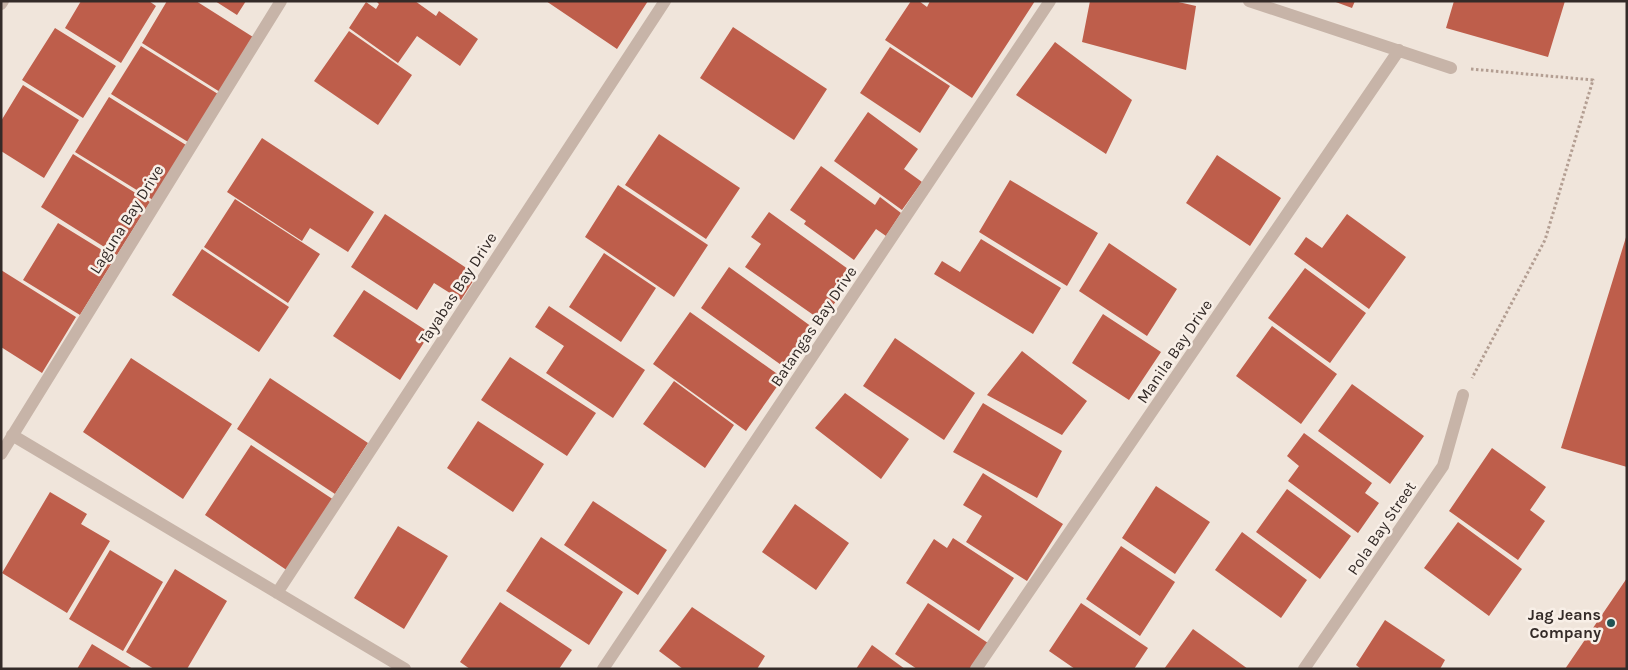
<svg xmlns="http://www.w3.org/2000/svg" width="1628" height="670" font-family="Karla,sans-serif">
<rect width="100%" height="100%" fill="#f0e5db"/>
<path fill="#be5e4b" d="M81 1H149L156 6 121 63 65 28Z
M167 1H196L253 37 220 92 142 43Z
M215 1H246L237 15Z
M376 1H415L436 16 439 11 478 39 460 66 417 36 398 63 349 28 366 2 376 9 379 4Z
M546 1H648L617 49Z
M911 1H919L927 7 930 1H1035L972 98 885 40Z
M1090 1H1174L1196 6 1186 70 1082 42Z
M1333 1H1355L1352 8Z
M1454 1H1565L1548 57 1446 28Z
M733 27 827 89 794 140 700 78Z
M55 28 116 66 83 118 22 80Z
M349 31 412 75 378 125 314 81Z
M1055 42 1132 100 1106 154 1016 95Z
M141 46 218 94 188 142 111 94Z
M890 47 950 86 920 133 860 93Z
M23 85 79 120 44 178 1 151V121Z
M109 97 186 145 153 200 75 152Z
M868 112 918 149 904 169 922 182 902 210 834 161Z
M659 134 740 188 706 239 625 185Z
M262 138 374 212 348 252 310 228 302 241 227 192Z
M73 154 150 202 117 255 41 207Z
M1217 155 1281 198 1250 246 1186 203Z
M821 166 875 205 880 197 901 213 886 236 876 229 854 260 804 224 806 221 790 210Z
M1010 180 1098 233 1067 286 979 232Z
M618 185 708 245 674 297 585 237Z
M235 199 320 254 288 303 204 247Z
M769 212 855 274 822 321 745 267 761 244 751 237Z
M385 214 477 275 461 300 434 283 417 310 351 267Z
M1347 214 1406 257 1369 309 1294 254 1306 237 1322 248Z
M58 223 115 258 80 315 23 280Z
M1627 234V467L1561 448Z
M981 239 1061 288 1033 334 934 274 942 261 960 272Z
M1109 243 1177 289 1147 336 1079 291Z
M202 249 289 307 259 352 172 295Z
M604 253 656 288 621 342 569 307Z
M729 267 812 327 784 367 701 308Z
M1305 268 1366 313 1330 363 1268 318Z
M1 270 76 317 42 373 1 347Z
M364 290 430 333 400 380 333 336Z
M549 306 645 370 613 418 546 373 564 346 535 327Z
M690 312 783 378 746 431 653 364Z
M1103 314 1161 352 1129 400 1072 363Z
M1272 326 1337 374 1301 424 1236 376Z
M895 338 975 393 944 440 863 386Z
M1022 351 1087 401 1062 435 987 395Z
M510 357 596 413 567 456 481 400Z
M131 358 232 424 183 499 83 432Z
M270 378 368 443 335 494 237 429Z
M674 381 734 425 705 468 643 424Z
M1352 384 1424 436 1390 484 1318 431Z
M845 393 909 439 881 479 815 428Z
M983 403 1062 451 1037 498 953 452Z
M478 421 544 464 513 512 447 468Z
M1304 433 1372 483 1365 493 1379 503 1358 533 1288 481 1299 466 1287 456Z
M251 445 334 500 288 571 205 515Z
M1492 448 1546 487 1530 510 1545 521 1518 560 1449 511Z
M983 473 1063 524 1027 581 966 542 982 516 963 505Z
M1156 486 1210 522 1175 574 1122 538Z
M1287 489 1351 536 1320 579 1256 532Z
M50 492 87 514 81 524 110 541 67 613 2 573Z
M593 501 667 550 638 595 564 545Z
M795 504 849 543 816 590 762 552Z
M1458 522 1522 569 1489 616 1424 568Z
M398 526 448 556 404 629 354 598Z
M1242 532 1307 580 1281 618 1215 570Z
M541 537 623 592 589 645 506 591Z
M953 538 1014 578 979 631 906 583 934 539 947 548Z
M1121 546 1175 582 1140 636 1086 599Z
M110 550 163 582 123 651 69 619Z
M175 569 227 601 187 669H154L126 652Z
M1627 578V669H1565Z
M500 602 572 650 559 669H470L460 662Z
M928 603 988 643 972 669H917L895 654Z
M1081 603 1148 648 1134 669H1075L1049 651Z
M692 607 765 656 757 669H683L659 651Z
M1385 620 1445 660 1440 669H1361L1356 665Z
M1193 629 1248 669H1164Z
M92 644 133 669H77Z
M872 645 905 669H856Z"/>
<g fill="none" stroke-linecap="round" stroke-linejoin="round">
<path stroke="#b39e92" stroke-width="3" stroke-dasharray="2.5 2.5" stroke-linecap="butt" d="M1471 69 1593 80 1545 240 1472 378"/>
<path stroke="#c7b4a8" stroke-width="12" d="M1249 1 1451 68
M1 4 3 1
M12 435 405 669
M1 454 281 1
M277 593 665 1
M603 669 1050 1
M976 669 1399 50
M1304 669 1443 466 1463 395"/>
</g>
<circle fill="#205353" stroke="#f8efe7" stroke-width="2" cx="1611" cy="623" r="5"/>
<g text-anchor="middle" stroke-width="5" stroke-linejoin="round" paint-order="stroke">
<g font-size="16" fill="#342b28" stroke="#f8efe7">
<text transform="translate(126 219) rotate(-58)" y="6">Laguna Bay Drive</text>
<text transform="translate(457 288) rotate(-57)" y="6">Tayabas Bay Drive</text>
<text transform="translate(813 326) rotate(-56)" y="6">Batangas Bay Drive</text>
<text transform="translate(1174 351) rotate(-56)" y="6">Manila Bay Drive</text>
<text transform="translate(1381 528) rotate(-56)" y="6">Pola Bay Street</text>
</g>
<g font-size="16" font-weight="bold" fill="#342b28" stroke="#f8efe7" text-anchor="end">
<text x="1601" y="620">Jag Jeans<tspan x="1601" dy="18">Company</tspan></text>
</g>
</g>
<rect width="1628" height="670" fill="none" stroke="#342b28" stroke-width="5"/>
</svg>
